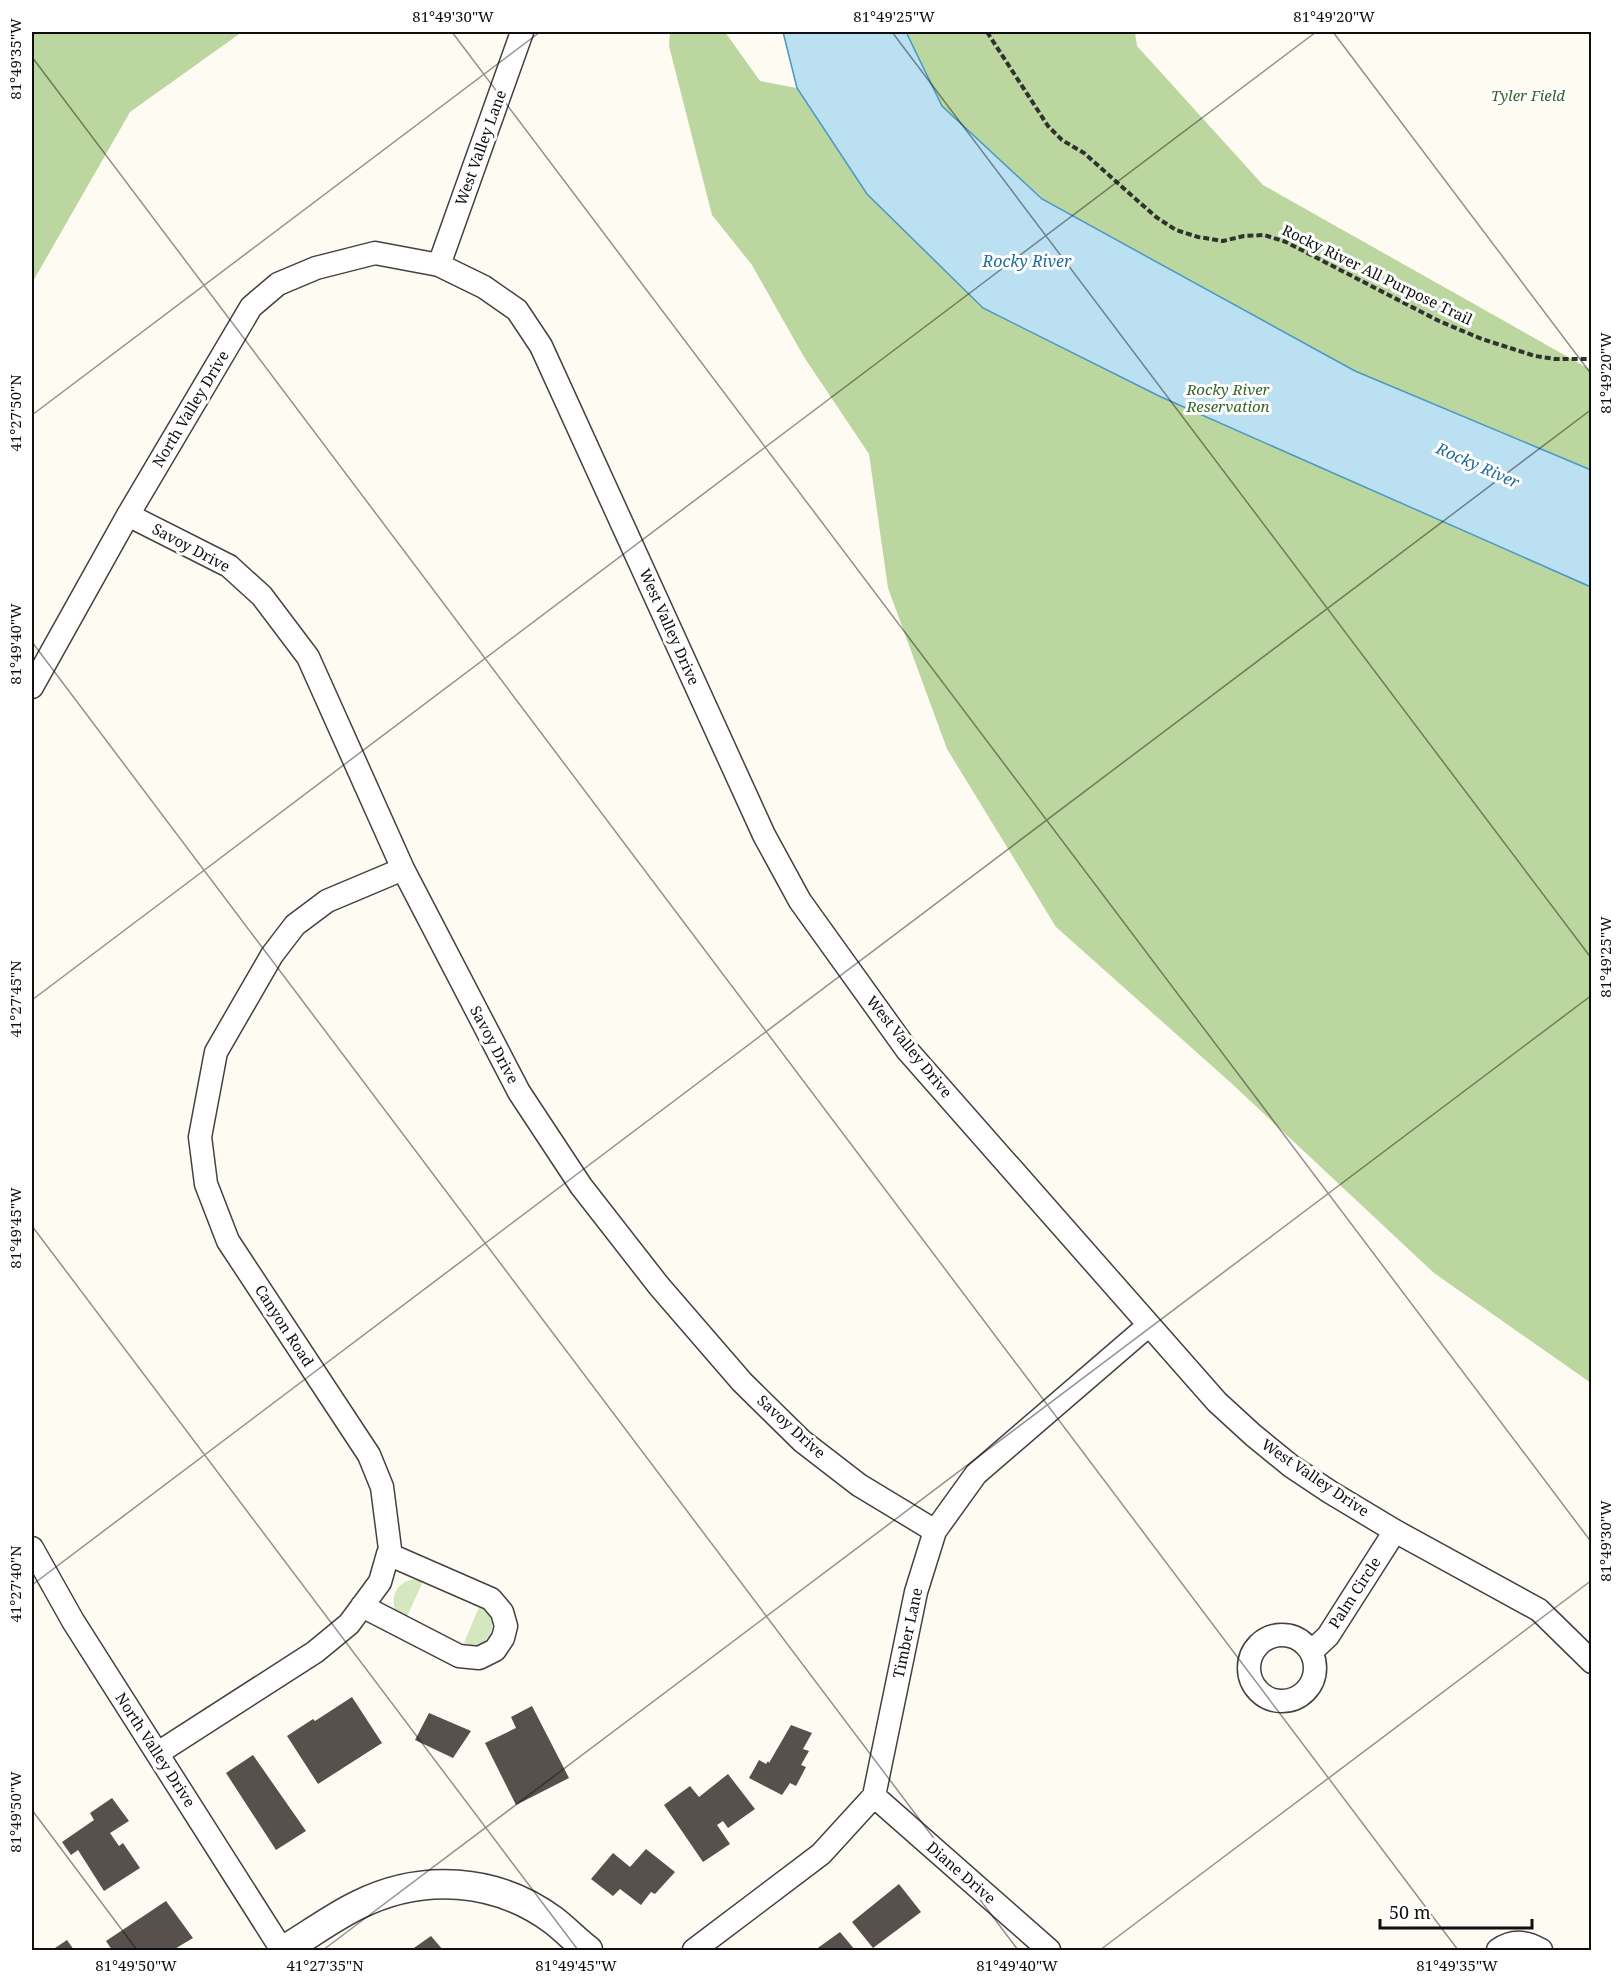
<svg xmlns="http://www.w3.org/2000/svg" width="1623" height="1982" font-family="'Noto Serif',serif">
<rect width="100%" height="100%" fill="#fefbf3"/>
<path fill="#d5e7be" d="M417 1579 423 1581 406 1619 396 1614C390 1595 396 1581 417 1579Z
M479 1607C495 1615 496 1630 484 1642L475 1646 464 1643Z"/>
<path fill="#bbd69e" d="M32 32H242L130 112 32 283Z
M670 32H725L760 81 797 88 867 194 983 308 1159 396 1591 587V1383L1434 1273 1230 1082 1056 927 947 749 888 588 869 454 804 357 752 265 712 215 669 46Z
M906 32H1135L1137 46 1263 185 1591 370V470L1355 371 1042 199 942 106Z"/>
<path fill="#bbe0f2" stroke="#4799c4" stroke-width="1.5" d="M783 32H906L942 106 1042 199 1355 371 1591 470V587L1159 396 983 308 867 194 797 88Z"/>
<path fill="#57504c" d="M352 1697 382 1743 318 1784 287 1736 313 1719 315 1721Z
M532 1706 569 1778 516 1805 485 1743 516 1728 511 1717Z
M429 1713 471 1731 453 1758 415 1740Z
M791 1725 812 1733 803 1749 809 1751 801 1765 806 1767 796 1786 790 1783 782 1795 749 1778 759 1760 766 1764 768 1761 769 1763Z
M253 1755 306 1831 276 1850 226 1773Z
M728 1774 755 1809 728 1828 723 1821 717 1825 730 1844 703 1862 664 1805 690 1786 699 1797Z
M112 1798 129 1821 110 1833 119 1846 123 1843 140 1868 104 1891 78 1850 71 1855 62 1842 94 1820 90 1813Z
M646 1849 675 1872 655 1894 651 1892 641 1905 620 1889 613 1896 591 1879 613 1853 630 1867Z
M899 1884 921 1912 873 1948 852 1922Z
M166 1901 193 1938 173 1950H112L106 1941Z
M840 1932 855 1950H815Z
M431 1936 443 1950H411Z
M67 1940 74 1950H52Z"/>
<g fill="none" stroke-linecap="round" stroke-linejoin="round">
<defs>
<path id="minor" d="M439 265 522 32
M128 515 229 566 262 596 308 657 403 869 519 1092 581 1186 659 1286 742 1382 802 1441 859 1485 935 1531
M32 687 128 515 251 307 278 284 316 268 375 253 439 265 484 287 517 310 541 346 764 835 800 901 907 1050 1217 1402 1253 1435 1291 1466 1330 1492 1395 1531 1539 1610 1592 1662
M32 1548 73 1621 282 1950
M362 1606 459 1656 479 1658 495 1650 503 1638 506 1626 502 1612 491 1599 388 1554
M1249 1668a33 33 0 1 1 66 0a33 33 0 1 1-66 0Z
M1311 1652 1328 1636 1395 1531
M158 1753 315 1652 349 1624 380 1582 388 1554 390 1549 382 1487 369 1455 228 1241 206 1184 200 1137 216 1052 272 955 295 925 327 901 403 869
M874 1796 1049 1950
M694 1950 821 1854 874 1796 916 1592 935 1531 976 1474 1149 1325
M1498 1950C1512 1940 1526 1941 1541 1950"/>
<path id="tertiary" d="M284 1950C309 1935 333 1917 358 1905 422 1873 496 1878 553 1920 565 1929 576 1941 588 1950"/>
</defs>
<use href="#minor" stroke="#424242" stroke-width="25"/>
<use href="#tertiary" stroke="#424242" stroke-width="31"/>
<path stroke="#313131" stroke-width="4" stroke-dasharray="6 3" stroke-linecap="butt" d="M987 32 1048 126 1062 140 1084 153 1156 217 1176 230 1198 237 1223 241 1244 236 1264 235 1286 242 1439 321 1482 339 1535 356 1555 359H1592"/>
<use href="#minor" stroke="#fff" stroke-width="22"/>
<use href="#tertiary" stroke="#fff" stroke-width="28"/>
</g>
<path fill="none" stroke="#0f0f0f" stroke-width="1.5" stroke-opacity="0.45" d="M452 32 1592 1543M892 32 1592 959M1333 32 1592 375M32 57 1458 1950M32 415 540 32M32 642 1018 1950M32 1000 1316 32M32 1226 578 1950M32 1585 1592 409M32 1810 137 1950M323 1950 1592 995M1100 1950 1592 1580"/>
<g text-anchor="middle" stroke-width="6" stroke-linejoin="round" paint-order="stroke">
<g font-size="15" font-style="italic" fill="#346324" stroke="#fff">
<text x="1528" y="101">Tyler Field</text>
<text x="1228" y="395">Rocky River<tspan x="1228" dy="17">Reservation</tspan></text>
</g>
<g font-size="15" fill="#0f0f0f" stroke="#fff">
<text transform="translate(481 148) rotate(-70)" y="5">West Valley Lane</text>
<text transform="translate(1377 275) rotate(26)" y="5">Rocky River All Purpose Trail</text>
<text transform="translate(191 409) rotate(-59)" y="5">North Valley Drive</text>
<text transform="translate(191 548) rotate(28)" y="5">Savoy Drive</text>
<text transform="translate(669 627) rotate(66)" y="5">West Valley Drive</text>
<text transform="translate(494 1045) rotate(62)" y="5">Savoy Drive</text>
<text transform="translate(909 1047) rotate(51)" y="5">West Valley Drive</text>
<text transform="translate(284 1326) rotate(57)" y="5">Canyon Road</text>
<text transform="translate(791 1427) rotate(42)" y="5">Savoy Drive</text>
<text transform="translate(1315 1478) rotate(34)" y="5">West Valley Drive</text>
<text transform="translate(1355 1593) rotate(-57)" y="5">Palm Circle</text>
<text transform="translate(908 1633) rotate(-78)" y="5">Timber Lane</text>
<text transform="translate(155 1750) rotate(57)" y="5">North Valley Drive</text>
<text transform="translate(961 1873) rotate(41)" y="5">Diane Drive</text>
</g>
<g font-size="16" font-style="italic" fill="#216b99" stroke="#fff">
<text x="1027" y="267">Rocky River</text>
<text transform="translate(1478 465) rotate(24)" y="6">Rocky River</text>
</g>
</g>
<rect width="1623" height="1982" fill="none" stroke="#ffffff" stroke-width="66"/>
<path d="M1380 1919v9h152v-9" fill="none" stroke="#0f0f0f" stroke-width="3"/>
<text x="1389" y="1919" font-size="18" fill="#0f0f0f" stroke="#ffffff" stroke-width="4.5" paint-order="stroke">50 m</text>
<rect x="33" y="33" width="1557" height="1916" fill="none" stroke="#0f0f0f" stroke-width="2"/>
<g font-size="15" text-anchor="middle" fill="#0f0f0f">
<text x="453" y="22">81°49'30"W</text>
<text x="894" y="22">81°49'25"W</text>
<text x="1334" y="22">81°49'20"W</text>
<text transform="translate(16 59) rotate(-90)" y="5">81°49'35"W</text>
<text transform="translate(1606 373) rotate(-90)" y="5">81°49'20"W</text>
<text transform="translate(16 413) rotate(-90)" y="5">41°27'50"N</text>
<text transform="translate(16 644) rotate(-90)" y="5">81°49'40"W</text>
<text transform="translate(1606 957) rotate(-90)" y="5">81°49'25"W</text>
<text transform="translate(16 999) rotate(-90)" y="5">41°27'45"N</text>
<text transform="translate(16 1228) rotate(-90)" y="5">81°49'45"W</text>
<text transform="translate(1606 1541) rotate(-90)" y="5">81°49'30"W</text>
<text transform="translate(16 1584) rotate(-90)" y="5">41°27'40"N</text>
<text transform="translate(16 1812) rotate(-90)" y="5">81°49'50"W</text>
<text x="136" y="1971">81°49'50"W</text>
<text x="325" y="1971">41°27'35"N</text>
<text x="576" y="1971">81°49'45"W</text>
<text x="1017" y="1971">81°49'40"W</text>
<text x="1457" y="1971">81°49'35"W</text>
</g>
</svg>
